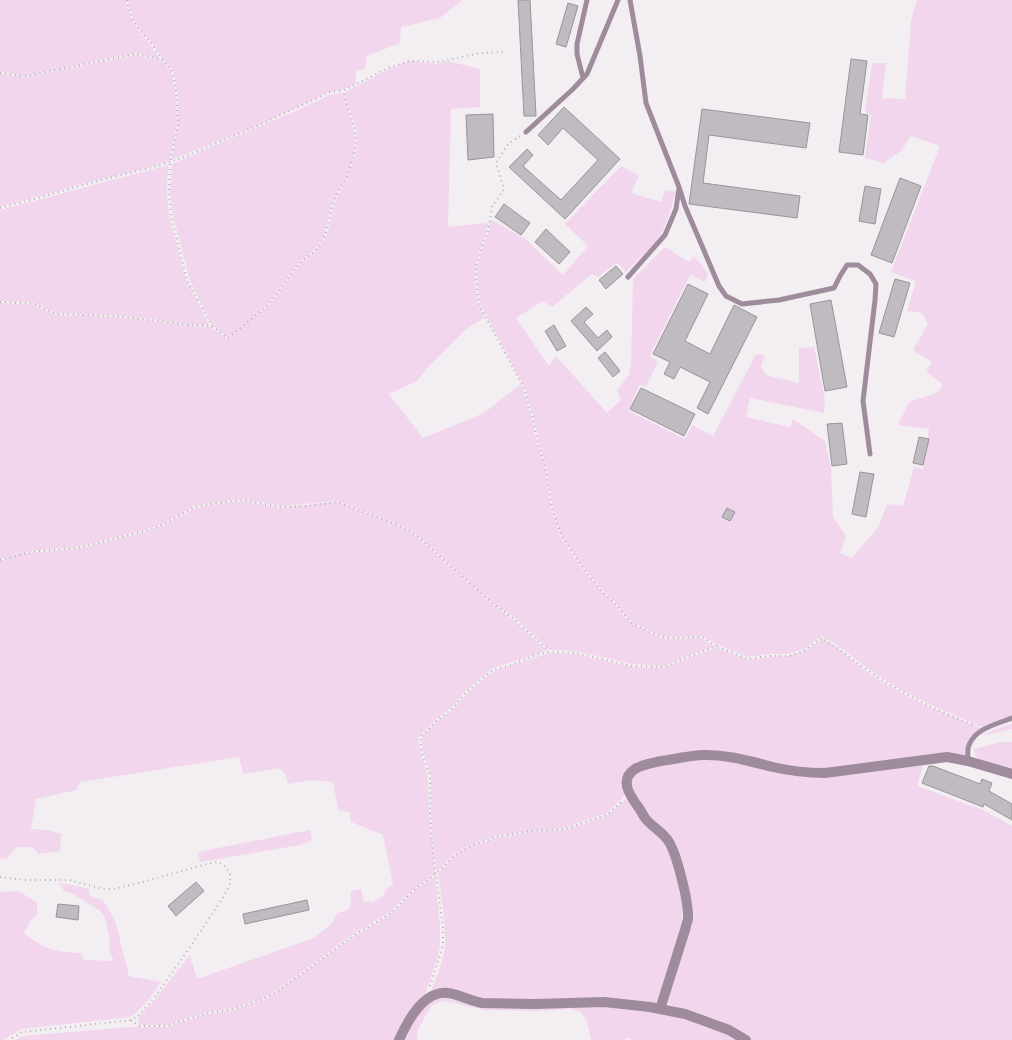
<svg xmlns="http://www.w3.org/2000/svg" width="1012" height="1040" font-family="'DejaVu Sans',sans-serif">
<rect width="100%" height="100%" fill="#f3eef2"/>
<path fill="#f2d6ee" d="M0 0H126L127 7 133 22 140 33 148 41 160 59 134 53 26 76 0 72Z
M128 0H463L440 18 401 27 400 43 367 56 365 68 356 71V84L344 89 329 92 259 125 171 160 178 125 177 90 173 70 163 59 149 40 141 32 134 21 129 7Z
M917 0H1012V716L981 727 927 703 901 690 867 668 833 642 821 636 804 649 788 654H767L748 657 718 645 702 636 667 637 656 634 634 623 623 613 615 602 603 591 578 561 563 538 556 521 552 503 546 466 538 440 534 418 524 386 481 306 478 291 477 266 481 252 489 231 491 220 524 238 563 275 588 246 565 224 621 166 639 176 631 193 661 202 665 190 675 191C672 208 667 226 657 240 648 251 636 261 626 272L617 263 598 277 592 274 552 307 543 301 516 318 549 366 556 356 607 413 621 400 617 390 629 375 631 363 633 279 665 247 689 262 694 256 708 273 705 282 690 275 650 356 658 362 646 387 639 385 629 411 685 439 692 425 713 436 756 354 765 355 761 366 766 375 799 383V348L814 347 825 400 824 413 750 398 746 417 790 427 793 419 825 441 831 468 833 517 846 536 840 553 852 558 879 526 887 504 903 506 914 467 923 469 929 429 898 425 909 402 937 393 943 385 926 371 932 362 913 350 928 324 922 313 907 311 916 281 891 272 940 146 911 136 902 150 884 163 865 158 871 115 865 112 872 63H886L882 98 905 99 911 21Z
M134 55 162 60 171 70 175 90 177 125 169 161C141 171 111 176 83 184 55 191 28 200 0 207V74L26 77Z
M410 61 437 64 447 61 480 69V107L451 109 448 227 488 223C487 236 482 242 479 253 474 268 474 292 480 307 481 310 483 314 485 317L465 330 428 367 417 381 389 394 423 438 484 413 521 384 532 419 536 440 545 466 550 503 555 521 562 539 577 562 602 592 614 603 622 614 633 624 655 635 667 639 701 638 716 647 706 649 663 666 632 664 576 651 549 650 514 617 492 603 417 535 400 525 337 501 281 506 241 499 217 502 194 506 163 524 144 530 82 546 31 551 20 554 82 548 145 532 164 525 195 508 217 504 241 501 281 508 337 502 399 526 416 536 492 604 513 619 547 651 493 668 467 689 454 705 434 721 418 738 421 753 428 777 429 811 435 874 413 890 390 912 355 933 277 990 260 999 233 1008 204 1013 166 1025H139L138 1018 155 999 190 955 197 979 314 938 332 923 337 913 350 909 351 891 361 889 364 902 369 901 373 903 379 898 384 896 385 890 393 884 383 835 351 822 350 812 338 810 333 782 312 780 288 784 286 775 279 768 243 774 239 757 80 782 77 790 36 799 31 829 48 830 61 834 60 851 38 854 33 847H16L7 859 0 858V560H5L9 557 0 559V303L34 305 56 315 69 316 83 315 148 320 189 326 211 327 228 339 233 334 228 337 212 325 190 281 173 216 170 192 172 164 309 105 329 95 343 92 354 129 355 140 354 154 346 179 337 193 332 204 324 236 314 250 302 260 290 274 278 292 265 307 250 321 266 308 279 293 291 275 303 261 315 251 326 237 334 205 338 194 347 179 355 155 357 140 356 128 347 102 345 92 391 68Z
M168 165 167 192 169 215 174 234 186 279 209 325H189L161 320 113 315 56 313 34 303 0 301V210Z
M822 639 832 644 866 671 900 692 926 706 981 728 973 735 966 758 826 770 790 766 746 755 635 766 626 794 607 813 564 828 531 831 495 836 471 845 453 855 437 872 434 855 431 811V776L423 752 421 738 435 723 456 707 469 691 494 671 549 653 576 654 632 667 663 668 707 651 718 648 748 660 767 657 788 656 805 651Z
M1012 724V729L982 736 996 729Z
M1002 742H1012V771L980 760 975 755 974 749Z
M701 757 812 775 924 762 917 786 983 810 1012 826V1040H752C732 1021 690 1010 664 1003L686 930 678 861 639 806 630 780 637 770Z
M627 798 663 837 672 855 683 909 680 932 658 1005 486 1000 430 993C436 978 444 961 445 944 446 921 441 897 438 874L454 856 471 846 496 838 531 832 564 830 574 827 608 815Z
M310 830 312 840 300 845 200 862 198 852Z
M435 876 440 925V946L437 959 426 992 408 1016 394 1040H15L23 1036 130 1027H166L205 1015 233 1010 260 1001 278 991 356 935 391 914 414 891Z
M59 883 68 884 89 889 90 896 103 900 115 920 129 976 161 982C153 994 143 1009 130 1017L21 1029 3 1040H0V892L19 891 37 903V914L30 922 24 933C44 949 55 952 80 953L84 960 114 961 109 951 110 940 105 917 99 910 91 905 73 894 64 891Z
M441 996 474 1004 604 1005 684 1016 742 1040H631L630 1037 623 1040H591L587 1022 581 1012 570 1009 538 1011 484 1010 455 1003 443 1001 432 1005 418 1029 417 1040H402L421 1008Z"/>
<path fill="#c0bbc0" stroke="#989498" d="M518 0H530L536 116H524Z
M568 3 578 6 566 47 556 44Z
M851 59 867 61 860 114 868 115 863 155 839 152Z
M564 107 620 159 565 219 509 167 527 149 533 155 523 166 561 200 598 160 563 128 548 145 538 135Z
M702 109 810 123 806 148 709 135 703 183 800 196 797 218 689 204Z
M493 114 494 157 468 160 466 115Z
M900 178 921 186 892 263 871 255Z
M865 186 881 189 875 224 859 221Z
M504 204 530 223 521 235 495 217Z
M546 229 570 252 559 264 535 242Z
M616 266 623 274 606 289 599 280Z
M895 279 910 283 894 337 879 333Z
M688 284 708 294 685 341 710 354 734 305 757 317 708 414 697 408 710 382 680 367 674 379 664 374 670 362 653 354Z
M831 300 847 387 825 391 810 304Z
M586 307 593 314 584 322 598 338 607 330 612 337 597 351 571 321Z
M554 325 566 346 557 351 545 331Z
M605 352 620 371 613 377 598 358Z
M641 388 695 414 684 436 630 409Z
M842 423 847 464 832 466 827 424Z
M919 437 929 439 923 465 913 463Z
M860 472 874 474 866 517 852 514Z
M727 508 735 512 730 521 722 517Z
M929 766H933L980 784 982 779 992 783 989 791 1012 804V820L984 804 983 807 922 783Z
M196 882 204 891 176 916 168 906Z
M307 900 309 910 245 924 243 914Z
M58 904 79 906 78 920 56 917Z"/>
<g fill="none" stroke-linecap="round" stroke-linejoin="round">
<path stroke="#b4b0b3" stroke-width="2" stroke-dasharray="1 4" stroke-linecap="butt" d="M127 0 128 7 133 21 141 32 149 40 162 59
M0 73 26 76 134 54 162 59 172 70 176 90 178 125 170 162 169 192 171 215 187 280 212 326
M520 136 509 143 496 163 504 189 492 207 488 231 480 252 476 266 477 291 480 307 523 386 533 418 537 440 545 466 551 503 556 521 563 538 578 561 602 592 615 603 623 613 633 624 652 633 667 638 702 637 718 647
M0 208 34 199 83 185 157 166 182 158 259 125 330 92 344 90 390 67 410 61 437 62 481 53 503 52
M0 302 34 304 56 314 113 316 161 321 189 325 212 326 228 338 265 308 278 293 291 274 303 260 315 251 325 236 333 204 337 193 346 179 354 154 356 140 355 129 346 102 344 91
M0 560 31 552 82 547 145 531 164 524 194 507 217 503 241 500 281 507 306 506 337 502 400 526 417 536 492 603 513 618 549 651
M0 877 25 880H69L103 889H113L139 883 203 865 218 862 226 867 230 874V884L224 896 188 950 154 998 138 1016 131 1020 123 1021 22 1032 9 1040
M430 986 439 958 443 944V926L433 855 430 811V776L422 753 420 738 435 722 455 706 468 690 493 670 511 665 536 655 549 652 576 653 632 666 663 667 706 650 718 647 748 659 767 656H788L804 651 821 638C839 647 852 661 869 671 903 694 938 712 976 726
M131 1020 139 1026H166L205 1014 233 1009 260 1000 278 991 356 934 391 913 414 890 436 874 454 856 471 846 496 837 531 831 564 829 574 826 608 814 622 801"/>
<path stroke="#9e8c9c" stroke-width="5" d="M630 0 640 56 646 103 679 187 685 206 719 286 726 296 742 304 779 300 834 288 840 276 847 265H858L870 274 876 284 875 300 863 401 870 454
M583 78 577 54V44L587 0
M526 132 573 89 587 74 618 0
M628 277 665 235 676 209 679 188
M968 761C968 756 967 749 969 745 976 728 997 724 1012 718"/>
<path stroke="#9e8c9c" stroke-width="10" d="M660 1009 685 930C686 926 687 922 688 919 689 903 677 855 669 842 663 832 652 827 645 818 643 815 641 811 639 808 631 797 618 780 635 769 643 764 652 763 661 761 674 759 688 756 702 755 726 754 749 761 773 767 790 771 808 773 825 773L947 757 968 761 1012 774
M399 1040C407 1022 424 990 448 993 458 994 470 1001 482 1003L534 1004 604 1002 650 1007 685 1014 702 1020 729 1030 746 1040"/>
</g>
</svg>
